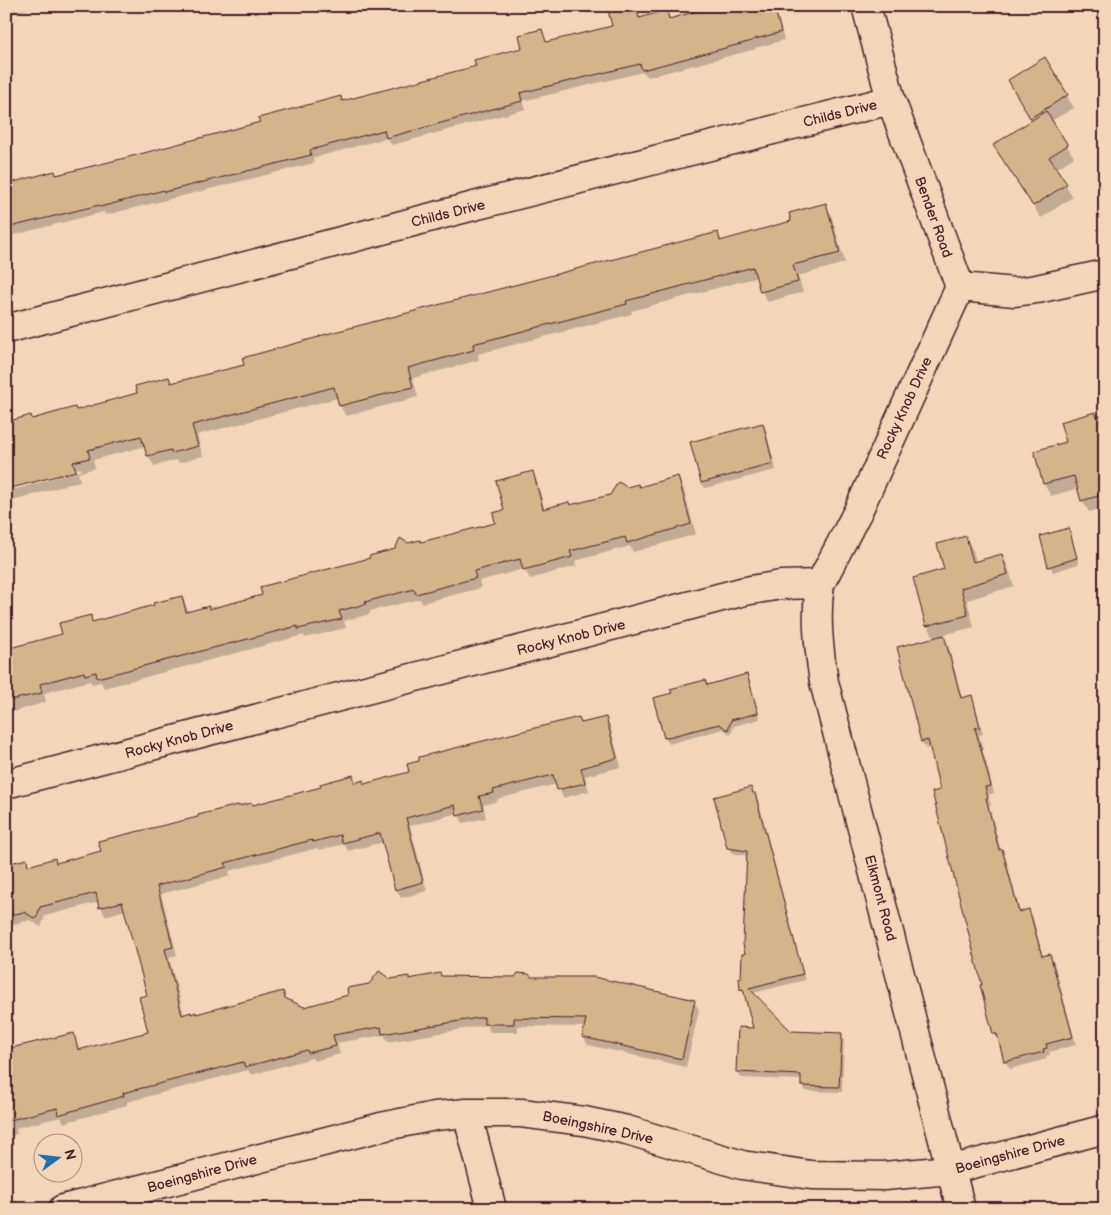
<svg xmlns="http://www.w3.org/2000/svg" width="1111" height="1215" font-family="'Balsamiq Sans',sans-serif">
<rect width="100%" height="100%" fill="#f3d6b9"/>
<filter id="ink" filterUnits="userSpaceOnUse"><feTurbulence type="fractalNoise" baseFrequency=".02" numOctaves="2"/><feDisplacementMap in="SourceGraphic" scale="10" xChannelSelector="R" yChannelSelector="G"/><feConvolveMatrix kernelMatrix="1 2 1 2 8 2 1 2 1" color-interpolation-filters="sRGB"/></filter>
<g filter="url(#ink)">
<path fill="#0003" d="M6 6H40L6 15Z
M636 6 641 19 667 12 671 20 719 6H775L784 40 755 48 756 49 648 77 643 72 523 101 526 109 392 145 387 138 313 158 314 163 106 215 104 212 6 237V185L55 173 57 176 261 123 340 98 343 102 477 67 524 49 541 30 547 43 613 27Z
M1045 59 1074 108 1051 121 1074 157 1056 169 1073 197 1041 218 1002 158 1033 121 1009 81Z
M826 204 831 215 845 263 798 276 803 292 768 302 762 292 758 277 631 311 632 314 478 354 479 360 413 378 418 397 346 416 340 406 338 398 197 435 203 456 179 463 177 460 154 466 148 456 146 446 93 460 95 468 78 473 80 481 6 503V492L82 470 81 468 6 489V423L32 420 76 411 172 384 246 366 718 234 722 241 792 222Z
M1105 416V508L1089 512 1082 500 1079 488 1051 496 1044 484 1035 451 1067 442Z
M762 424 766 430 776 470 705 488 702 483Z
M532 472 537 482 545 510 570 507 611 496 627 489 639 488 678 478 683 487 696 534 633 552 630 546 575 561 576 566 530 579 524 569 479 581 481 588 422 603 420 599 370 611V614L344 621 346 628 305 638 304 635 104 688 101 682 92 684 90 681 44 693 46 702 6 714V650L63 635 182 597 189 612 208 607 210 610 264 596 371 559 408 545 421 543 497 524Z
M1068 530 1071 535 1079 564 1053 572 1050 566Z
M966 538 973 550 976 562 1001 555 1008 567 1014 586 967 600 974 627 943 635 948 644 962 698 971 696 975 704 983 734 979 735 994 793 988 795 991 805 989 806 1001 851 1006 858 1020 913 1028 911 1033 918 1043 957 1050 955 1054 963 1076 1045 1049 1052 1050 1055 1046 1056 1047 1059 1010 1069 1005 1061 1000 1041 994 1034 942 791 931 748 926 749 922 742 935 639 927 625 946 570Z
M746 675 750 681 760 719 734 726 731 735 723 729 669 744 665 738 655 699Z
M579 718 582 724 606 718 610 726 621 767 585 776 589 791 563 798 557 784 497 799 498 801 483 805 486 818 463 823 458 813 410 826 427 891 401 898 396 889 384 842 348 851 344 844 319 850 318 848 229 871 230 876 161 894 177 955 169 957 184 1015 196 1016 282 993 286 1000 304 1008 349 996 390 980 408 977 410 980 441 977 531 978 694 1001 699 1010 686 1067 588 1045 583 1037 586 1027 518 1026V1032H490L487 1025 388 1042 384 1035 337 1043 340 1054 314 1061 312 1058 251 1075 248 1070 127 1102V1105L64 1123 61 1117 16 1128 17 1134 6 1137V1078L73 1035 80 1051 149 1033V996L126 910 105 916 99 902 45 916 41 927 30 920 6 926V866L26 860 30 866 57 864 253 807 322 788 353 776 357 783 364 785 410 773Z
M755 794 758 800 805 980 753 993 791 1032 841 1034 844 1040 842 1092 806 1091 802 1085V1080L741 1078 738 1072 755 1029 745 995 742 990 741 981 747 955 748 856 732 853 729 847Z"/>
<path fill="#d4b48a" stroke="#4a1f2b" d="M607 6H636L639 18 667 10 669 19 715 6H774L781 32 752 40V41L642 70 640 64 520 93 522 101 386 138 384 130 310 150 311 155 271 165 164 192V190L100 207 99 205 6 228V184L55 171 56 175 125 158 260 122 258 118 341 96 342 101 476 66 474 60 522 48 519 35 542 29 546 42 612 26Z
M1045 57 1068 95 1030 118 1008 80Z
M1046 111 1068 145 1049 157 1067 184 1033 206 993 145Z
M826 203 840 253 793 265 798 282 760 292 753 267 626 301 627 304 473 344 474 350 408 368 413 387 339 406 334 387 192 425 198 446 172 453 171 450 147 456 141 436 88 450 90 458 73 462 76 471 11 488 6 470V422L31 415 32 419 75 407 76 410 137 393 135 386 169 377 171 383 244 365 242 358 319 337V336L718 232 720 241 791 221 789 213Z
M1095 412 1097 417 1105 414V494L1081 501 1074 476 1043 484 1034 451 1066 442 1060 422Z
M763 423 773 464 701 483 690 442Z
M533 471 543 509 569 502 570 505 610 495 618 482 627 487 638 484 639 487 678 476 691 524 627 543 625 537 570 551 572 557 523 570 520 559 474 571 476 578 416 594 414 589 365 602 366 604 339 611 342 619 298 629V626L97 678 96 672 85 675 84 672 40 684 42 693 6 701V649L62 634 59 623 91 615 92 622 154 605 153 603 182 596 186 612 209 606V609L262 595 260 587 370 558 369 556 395 549 400 538 408 543 420 540 421 542 495 523 493 513 504 510 496 481Z
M1069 528 1077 558 1048 567 1040 536Z
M966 536 973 562 1002 554 1008 574 961 588 968 615 926 626 913 578 944 569 937 544Z
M944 635 961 698 972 695 980 727 975 728 991 786 985 787 988 798H986L999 850 1002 849 1019 912 1029 909 1042 956 1050 954 1073 1037 1046 1044 1047 1048 1043 1049 1044 1052 1004 1062 997 1034H993L980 985H982L932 792 940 790 928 740 921 742 897 647Z
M747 674 758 713 731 720 728 730 719 724 664 738 653 698 672 693 670 689 705 680 707 685Z
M579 717 581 723 606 717 617 758 581 768 585 783 557 790 553 775 493 790 494 793 479 796 483 809 457 816 455 805 406 818 423 882 395 890 380 833 342 843 340 835 313 842 312 840 225 863 227 867 157 886 173 947 165 949 182 1015 191 1012V1014L196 1012V1014L283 991 285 998 304 1007 348 995 347 988 369 984 379 971 390 979 409 976V979L440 973 441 976 515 977 518 973 529 974 531 977H594L695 1000 682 1059 582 1037 586 1019 514 1018V1024H484V1017L382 1034 381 1027 333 1035 336 1046 308 1053 307 1050 245 1067 243 1062 123 1093 124 1096 58 1115 57 1108 6 1121V1049L74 1033 78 1050 148 1032 139 997 147 995 122 902 99 908 96 893 40 907 36 919 24 912 6 916V864L27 859 28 866 55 858 56 863 101 851 98 841 198 817V815L238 805V806L252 803 253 805 321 787 320 784 353 775 355 783 363 780 364 784 409 772 407 764 419 761V757Z
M751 787 753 793H755L803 974 749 988 791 1031 842 1033 839 1087 801 1086V1075L736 1072 738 1027 753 1028 743 989 740 990 739 977 741 979 742 954H745L743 944 747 851 727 848 714 797Z"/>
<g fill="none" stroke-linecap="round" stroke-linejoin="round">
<defs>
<path id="street" d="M866 6 891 100 960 287 1015 292 1037 289 1105 274
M6 329 470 207 891 100
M820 584C815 618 819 649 824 682L961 1209
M6 784 745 591 781 585 820 584 858 511 960 287
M467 1113 492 1209
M63 1209 381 1127 435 1116 467 1113H521L584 1121 627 1130 742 1165 811 1175 884 1176 950 1170 1105 1129"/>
</defs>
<use href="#street" stroke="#4a1f2b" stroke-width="31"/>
<use href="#street" stroke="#f3d6b9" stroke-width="28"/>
</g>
</g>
<g text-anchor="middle" stroke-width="5" stroke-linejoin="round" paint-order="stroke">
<g font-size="14" fill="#4a1f2b" stroke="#f3d6b9">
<text transform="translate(840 113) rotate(-14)" y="5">Childs Drive</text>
<text transform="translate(448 213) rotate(-14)" y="5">Childs Drive</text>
<text transform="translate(934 217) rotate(70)" y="5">Bender Road</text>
<text transform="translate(904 408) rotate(-65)" y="5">Rocky Knob Drive</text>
<text transform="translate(571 637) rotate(-14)" y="5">Rocky Knob Drive</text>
<text transform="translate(179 739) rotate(-15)" y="5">Rocky Knob Drive</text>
<text transform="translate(881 898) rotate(75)" y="5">Elkmont Road</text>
<text transform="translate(598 1127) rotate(12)" y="5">Boeingshire Drive</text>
<text transform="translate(1010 1154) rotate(-15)" y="5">Boeingshire Drive</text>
<text transform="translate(202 1173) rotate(-15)" y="5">Boeingshire Drive</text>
</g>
</g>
<rect width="1111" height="1215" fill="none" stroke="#f3d6b9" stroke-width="25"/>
<rect x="12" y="12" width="1086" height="1190" fill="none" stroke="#4a1f2b" stroke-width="2" filter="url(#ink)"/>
<g transform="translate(58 1158) rotate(75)"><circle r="24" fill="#f3d6b9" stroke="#af8d80"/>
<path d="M0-4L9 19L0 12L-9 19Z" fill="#1f6fb2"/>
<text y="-8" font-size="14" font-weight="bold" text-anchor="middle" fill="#4a1f2b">N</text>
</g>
</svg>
